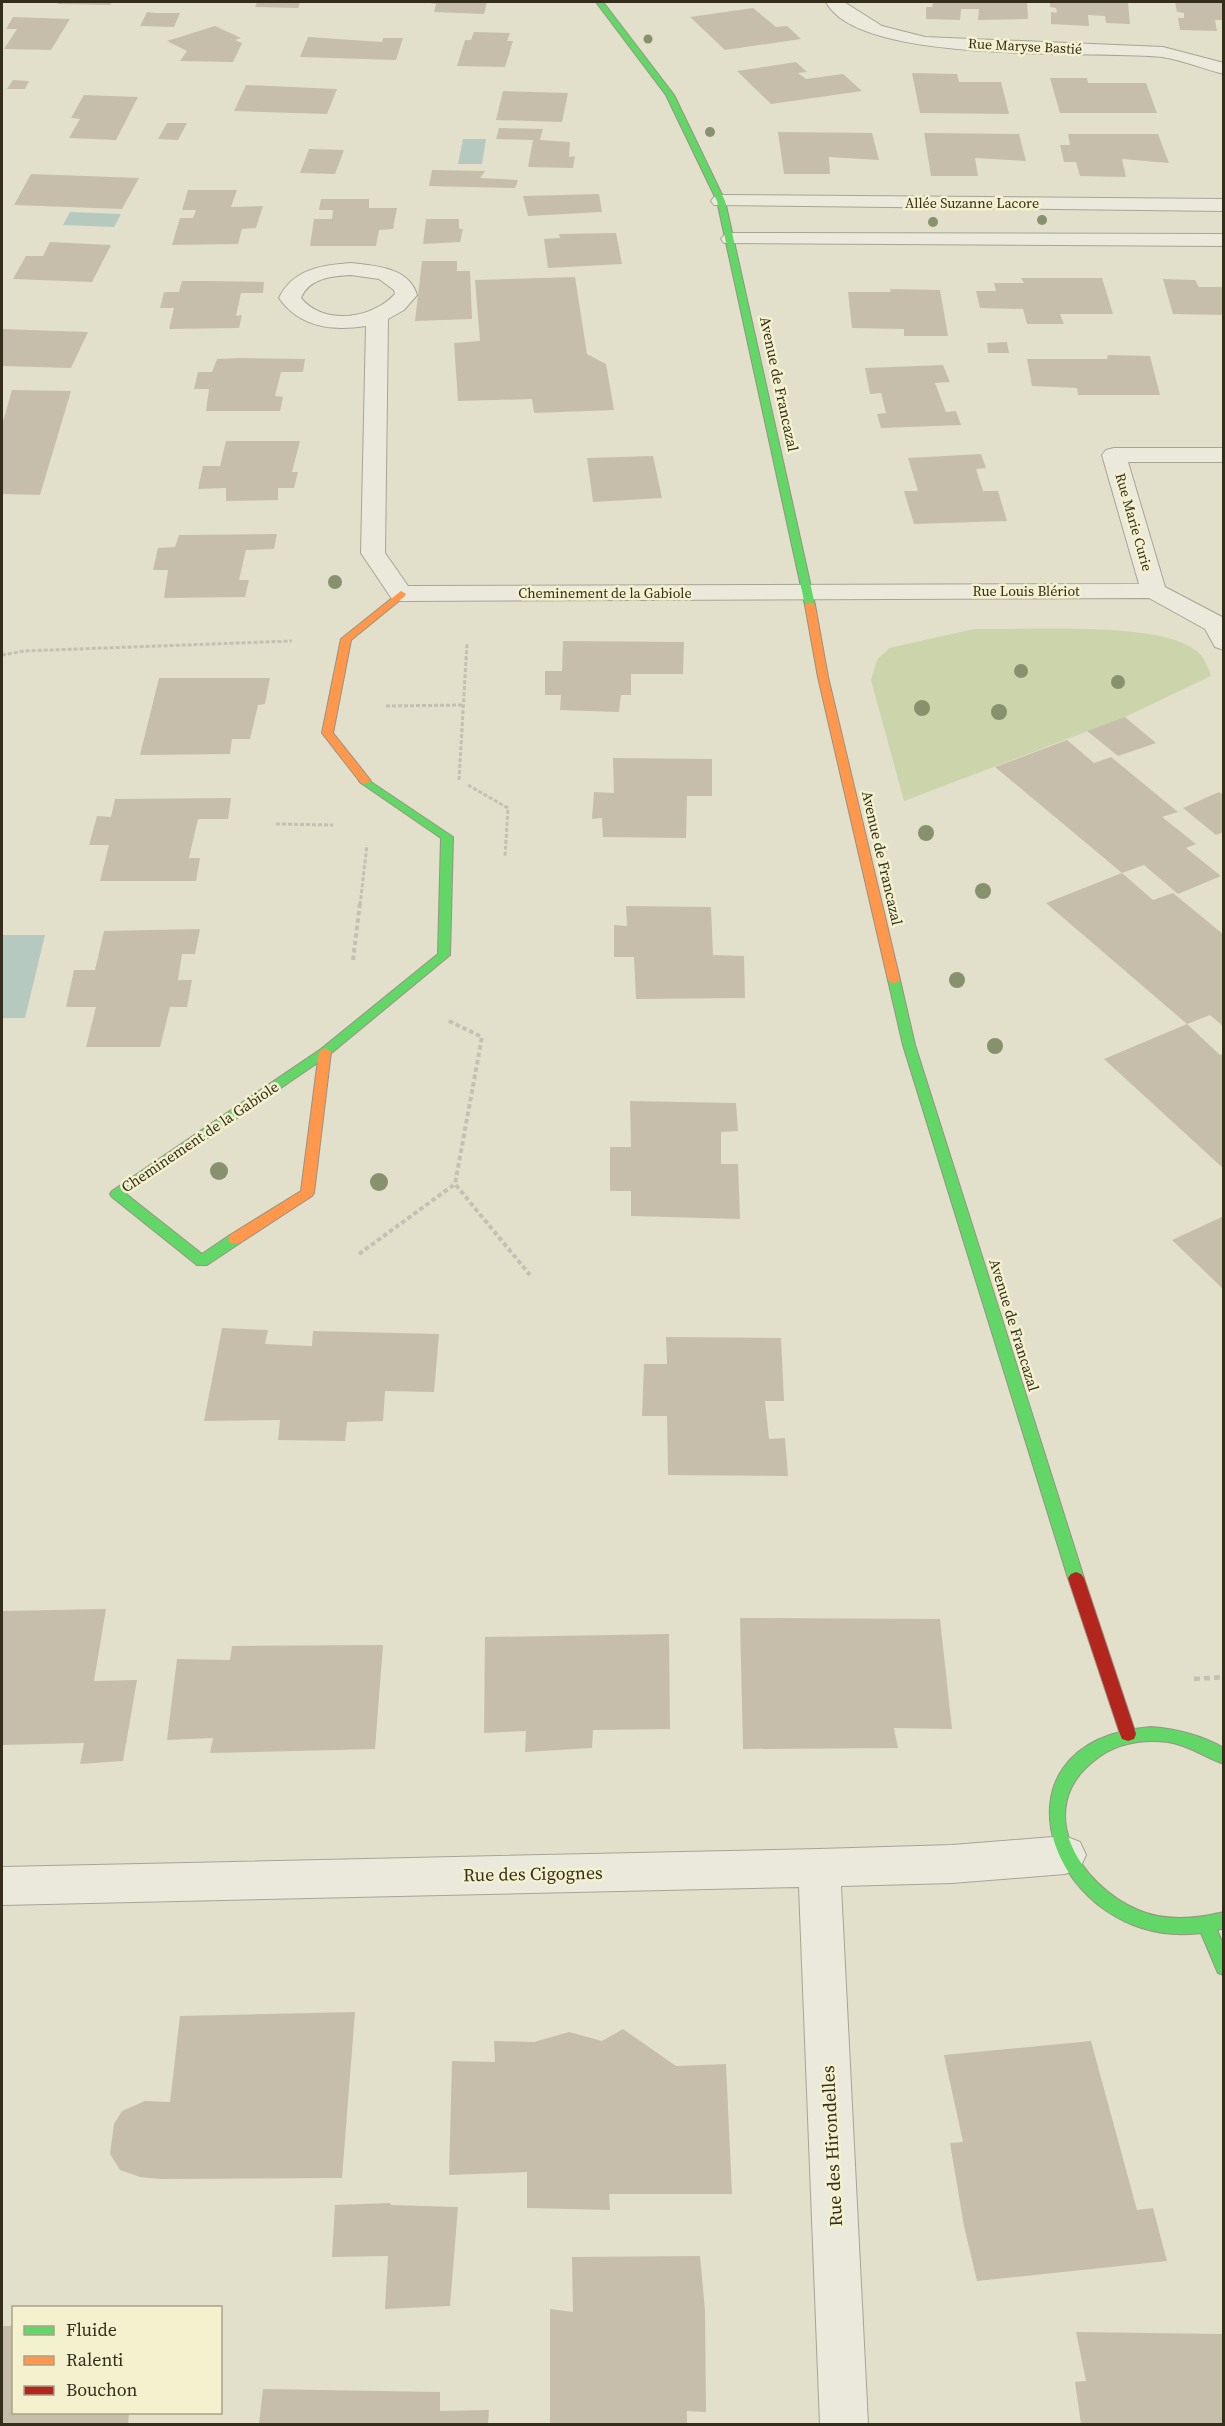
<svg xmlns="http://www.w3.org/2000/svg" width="1225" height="2426" font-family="'Source Serif 4',serif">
<rect width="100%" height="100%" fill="#e2e0ca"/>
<path fill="#ccd4ac" d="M974 629C1024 630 1157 621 1194 649 1204 656 1207 665 1211 676L1125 717 904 801 871 680 877 660 889 648Z"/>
<path fill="#b6c9c0" d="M463 139H486L482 164H458Z
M70 212 121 214 114 227 63 225Z
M2 935H45L25 1018H2Z"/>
<path fill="#c6beab" d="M59 2H112L110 5 57 4Z
M257 2H300L298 8 255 7Z
M424 2H487L484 14 434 12 436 4Z
M933 2H1027L1028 19 978 20 979 9H961L960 20 926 19V7H932Z
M1050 2H1128L1130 24 1106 23 1105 16 1088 15 1089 26 1051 24V12L1057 13 1056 8 1050 7Z
M1175 2H1224V20H1215L1217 31 1180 30 1178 18H1184V13L1177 12Z
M753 8 776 27 787 26 801 39 725 50 690 17Z
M147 12 155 13H180L174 27 140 26Z
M13 17 70 19 51 50 4 49 17 29H6Z
M215 26 241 38 235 40 242 43 233 62 180 61 187 51 167 41Z
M474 32 510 33 507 41H513L505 67 457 66 465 40H471Z
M308 37 382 42 383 38H403L396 60 300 57Z
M796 62 807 72 798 73 806 79 843 74 862 91 771 104 737 71Z
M912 73 957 74 959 82H1001L1009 114 920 113Z
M1050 78H1087L1088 83H1146L1157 113H1060Z
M13 80 29 81 25 89H7Z
M246 85 337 89 327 114 234 111Z
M503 91 568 93 562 122 496 120Z
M84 95 138 97 116 140 69 138 80 119 71 118Z
M167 123H187L178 140 158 139Z
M499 128 543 129 540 140 570 142 569 157 575 156 573 168 528 167 533 140 496 139Z
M778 132 872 133 879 160 829 157 830 174H784Z
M924 133 1019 134 1026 161 975 158 978 176H931Z
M1068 134H1158L1169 163 1122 159 1126 177 1080 176 1076 162H1064L1060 145H1070Z
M309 149 344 150 335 174 300 173Z
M432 170 485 171 480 178 518 180 515 188 429 186Z
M31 174 139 178 122 209 14 205Z
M188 190H237L231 207 263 206 256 228 242 229 238 244 172 245 180 218H193L196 210H182Z
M599 194 602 212 528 216 523 196Z
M321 199H369V208H397L393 229 379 230 376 246H310L314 219H332L333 210H319Z
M426 219H459V229H463L460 242 423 244Z
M616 233 622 264 548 268 544 239 560 238 559 234Z
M50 242 111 245 92 282 13 279 26 256H43Z
M422 261H457V271H470L472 319 415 321Z
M575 277 587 354 606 364 614 410 534 413 532 399 458 401 454 343 480 341 475 280Z
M1021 278H1102L1113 314H1060L1064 324H1027L1023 309 980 308 976 291H996L994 283H1024Z
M1163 279 1195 280 1199 287H1224V315L1173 314Z
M182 281H206L264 282 263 293H241L236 316 242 315 239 328 169 329 174 308H160L164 292H179Z
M890 289 940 290 948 336H904V329L852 328 848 292H891Z
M2 329 88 332 71 368 2 366Z
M1007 342 1009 353H988L987 343Z
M1108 355 1150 356 1160 395H1078L1077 388 1032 386 1027 359H1107Z
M217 359 241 358 305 359 303 372H281L275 396 283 397 280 411H206L209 389H194L198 372H212Z
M943 365 950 382 935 383 946 412 956 411 961 425 881 428 877 414 886 413 881 393 870 394 865 368Z
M12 390 71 391 40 495 2 494V425Z
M226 441H300L292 472H298L294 488H278V500L226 501V488L198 489 203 466H220Z
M981 454 986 468 976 469 983 491H998L1007 521 914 524 904 491H918L908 458Z
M653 456 662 498 593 502 587 458Z
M277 534 274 549 246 550 239 580H249L245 597 164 598 168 570H153L158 548 175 547 179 535Z
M563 641 684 642 683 674H631V695H621L619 712 560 710 561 695H545V671H562Z
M159 678H270L265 704 258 705 250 739H232L230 754 140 755Z
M1125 717 1156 743 1118 756 1087 731Z
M1067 740 1094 763 1111 757 1178 812 1162 817 1196 844 1186 848 1221 876 1178 894 1144 865 1122 873 1153 900 1173 893 1224 935V1027L1210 1015 1187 1024 1046 903 1122 873 995 767Z
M613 758 712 759V796H687L686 838 603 837 602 818 592 819 594 792 614 793Z
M1219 792 1224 795V832L1216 835 1183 808Z
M231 798 228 819H198L189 858H200L196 881H100L109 845H89L97 816 111 817 115 799Z
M626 906 711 907 713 955 744 956 745 998 636 999 634 957H614V925L627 926Z
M200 929 195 954H182L178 980H192L187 1007H170L160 1047H86L96 1007H66L74 970H95L104 931Z
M1187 1024 1220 1055 1224 1054V1169L1104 1059Z
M630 1101 736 1103 738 1131 721 1132V1164H738L740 1219 631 1216V1191H610V1147H631Z
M1224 1216V1290L1172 1240Z
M222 1328 268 1330 265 1344 312 1346 313 1331 439 1334 434 1392 385 1391 383 1421 347 1422 345 1441 278 1440 280 1420 204 1421Z
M666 1337 781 1338 784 1401H765L769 1439 785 1438 788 1476 668 1475 667 1416H642L644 1364H667Z
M106 1609 94 1681 137 1680 123 1761 80 1764 84 1743 2 1745V1611Z
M740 1618 940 1619 952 1729 894 1728 898 1748 743 1749Z
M669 1634 670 1729 593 1730 592 1748 525 1752 526 1731 484 1733 485 1637Z
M383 1645 375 1749 210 1753 213 1738 167 1740 177 1659 230 1660 232 1646Z
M355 2012 342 2178 161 2179 140 2177 120 2170 110 2154 114 2124 122 2111 145 2101 170 2102 180 2016Z
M623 2029 676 2066 726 2064 732 2194H609L610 2210 527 2208V2172L449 2175 452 2061 495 2062 494 2041 534 2042 569 2032 602 2041Z
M1091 2041 1137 2210 1153 2208 1167 2261 977 2281 964 2226 950 2143 963 2142 944 2055Z
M390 2203 391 2205 458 2207 450 2306 385 2309 388 2256 332 2257 335 2205Z
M700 2256 705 2310 706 2412 687 2411V2424H550V2309L573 2312 572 2257Z
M2 2326H14V2412H129L128 2424H2Z
M1076 2332 1222 2334 1224 2424H1081L1075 2382 1086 2381Z
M263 2389 440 2392V2411L489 2410 488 2424H259Z"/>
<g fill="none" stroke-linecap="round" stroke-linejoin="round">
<defs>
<path id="street" d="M826 2H844L882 26 925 37 1163 47 1224 63V74C1203 69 1183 60 1162 57 1093 50 859 66 826 2Z
M721 195 1224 199V211L714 205 711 201 714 197Z
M731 233 1224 234V246L724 243 721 239 724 235Z
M351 263C375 266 409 267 417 295L404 310 388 319 385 553 408 586 1139 584 1102 455 1106 450 1114 448H1224V462H1128L1165 587 1224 618V650L1215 647 1205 629 1149 598 401 601 392 599 361 553 366 326C333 331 300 328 279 298 293 269 322 265 351 263ZM351 275 379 279 394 290 395 294C372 319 324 326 301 298 309 278 332 276 351 275Z
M1065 1836 1080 1842 1086 1855 1080 1868 1065 1874 952 1883 841 1886 868 2424H820L799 1887 2 1905V1867L819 1849 952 1845Z"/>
<path id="fast" d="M596 2H603L674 95 725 201 815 605 814 607H806L805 605 717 201 666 95Z
M365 778 453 837 450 955 329 1055 126 1194 202 1254 230 1235H240L242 1239 240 1243 207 1265H197L112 1197 110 1194 112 1191 321 1049 438 954 441 838 361 783 359 781Z
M894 976 900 980 915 1045 1084 1578 1081 1582 1076 1584 1071 1582 1068 1578 903 1045 888 980Z
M1151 1727C1177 1729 1201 1735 1224 1748V1764C1204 1757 1189 1745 1168 1742 1142 1739 1116 1743 1095 1760 1032 1808 1079 1885 1138 1910 1165 1922 1195 1919 1224 1912V1928L1217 1930 1224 1946V1975L1218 1973 1201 1933C1054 1952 974 1741 1151 1727Z"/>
<path id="slow" d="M401 591 406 594 405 596 351 640 333 733 371 781 365 784 361 783 322 733 341 639Z
M810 602 815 605 828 677 900 980 894 984 888 980 818 677 805 605Z
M325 1048 331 1052 314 1193 312 1196 240 1243H230L228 1239 230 1235 301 1191 319 1052Z"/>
<path id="jam" d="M1076 1572 1081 1574 1084 1578 1136 1734 1134 1739 1128 1741 1122 1739 1120 1734 1068 1578 1071 1574Z"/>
</defs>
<use href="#street" stroke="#a7a494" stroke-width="2"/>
<use href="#fast" stroke="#979384" stroke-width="2"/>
<use href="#slow" stroke="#979384" stroke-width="2"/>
<use href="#jam" stroke="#979384" stroke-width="2"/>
<path stroke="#c3c1b3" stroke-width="3" stroke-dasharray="4 2" stroke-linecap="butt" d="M2 655 24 651 292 641
M386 706 463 705
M459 780 467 643
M468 785 508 808 505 856
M276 824 333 825
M360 905 367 845"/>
<path stroke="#c3c1b3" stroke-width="4" stroke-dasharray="4.5 3" stroke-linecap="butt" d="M353 960 360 903
M449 1021 482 1037 455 1184 530 1275
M359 1254 455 1184"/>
<path stroke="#c3c1b3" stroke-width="4.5" stroke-dasharray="6 4" stroke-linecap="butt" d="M1194 1679 1224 1677"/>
<use href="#street" fill="#eae9dc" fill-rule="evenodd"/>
<use href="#fast" fill="#63d668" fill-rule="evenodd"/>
<use href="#slow" fill="#ff974d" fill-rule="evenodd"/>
<use href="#jam" fill="#b3261e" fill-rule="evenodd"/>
</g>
<g fill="#87916e">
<circle cx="648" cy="39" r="4.5"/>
<circle cx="710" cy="132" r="5"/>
<circle cx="1042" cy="220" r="5"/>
<circle cx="933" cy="222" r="5"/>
<circle cx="335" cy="582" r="7"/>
<circle cx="1021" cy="671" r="7"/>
<circle cx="1118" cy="682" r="7"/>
<circle cx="922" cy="708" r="8"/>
<circle cx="999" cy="712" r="8"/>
<circle cx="926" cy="833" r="8"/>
<circle cx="983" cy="891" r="8"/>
<circle cx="957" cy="980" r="8"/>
<circle cx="995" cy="1046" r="8"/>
<circle cx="219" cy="1171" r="9"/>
<circle cx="379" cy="1182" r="9"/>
</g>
<g text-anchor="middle" stroke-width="5" stroke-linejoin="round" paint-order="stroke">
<g font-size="14" fill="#352d1c" stroke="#f4f1cf">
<text transform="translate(1025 46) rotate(3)" y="5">Rue Maryse Bastié</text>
<text x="972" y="208">Allée Suzanne Lacore</text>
<text transform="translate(1134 522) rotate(74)" y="5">Rue Marie Curie</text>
<text x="1026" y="596">Rue Louis Blériot</text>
<text x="605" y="598">Cheminement de la Gabiole</text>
</g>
<g font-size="15" fill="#352d1c" stroke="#f4f1cf">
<text transform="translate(779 384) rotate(78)" y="5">Avenue de Francazal</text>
<text transform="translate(882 858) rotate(77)" y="5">Avenue de Francazal</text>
<text transform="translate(200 1137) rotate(-34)" y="5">Cheminement de la Gabiole</text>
<text transform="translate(1014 1325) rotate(73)" y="5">Avenue de Francazal</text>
</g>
<g font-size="18" fill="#352d1c" stroke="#f4f1cf">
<text transform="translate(533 1874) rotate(-1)" y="6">Rue des Cigognes</text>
<text transform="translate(832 2146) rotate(-93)" y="6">Rue des Hirondelles</text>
</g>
</g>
<rect width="1225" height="2426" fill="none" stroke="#352d1c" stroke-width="6"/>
<rect x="12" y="2306" width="210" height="108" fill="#f4f1cf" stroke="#a8a387" stroke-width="1.5"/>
<rect x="24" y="2326" width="30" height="9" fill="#63d668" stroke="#a8a387" stroke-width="1.5"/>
<text x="66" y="2336" font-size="18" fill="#352d1c">Fluide</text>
<rect x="24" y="2356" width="30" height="9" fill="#ff974d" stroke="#a8a387" stroke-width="1.5"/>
<text x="66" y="2366" font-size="18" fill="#352d1c">Ralenti</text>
<rect x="24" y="2386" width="30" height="9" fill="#b3261e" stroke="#a8a387" stroke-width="1.5"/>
<text x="66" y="2396" font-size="18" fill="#352d1c">Bouchon</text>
</svg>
